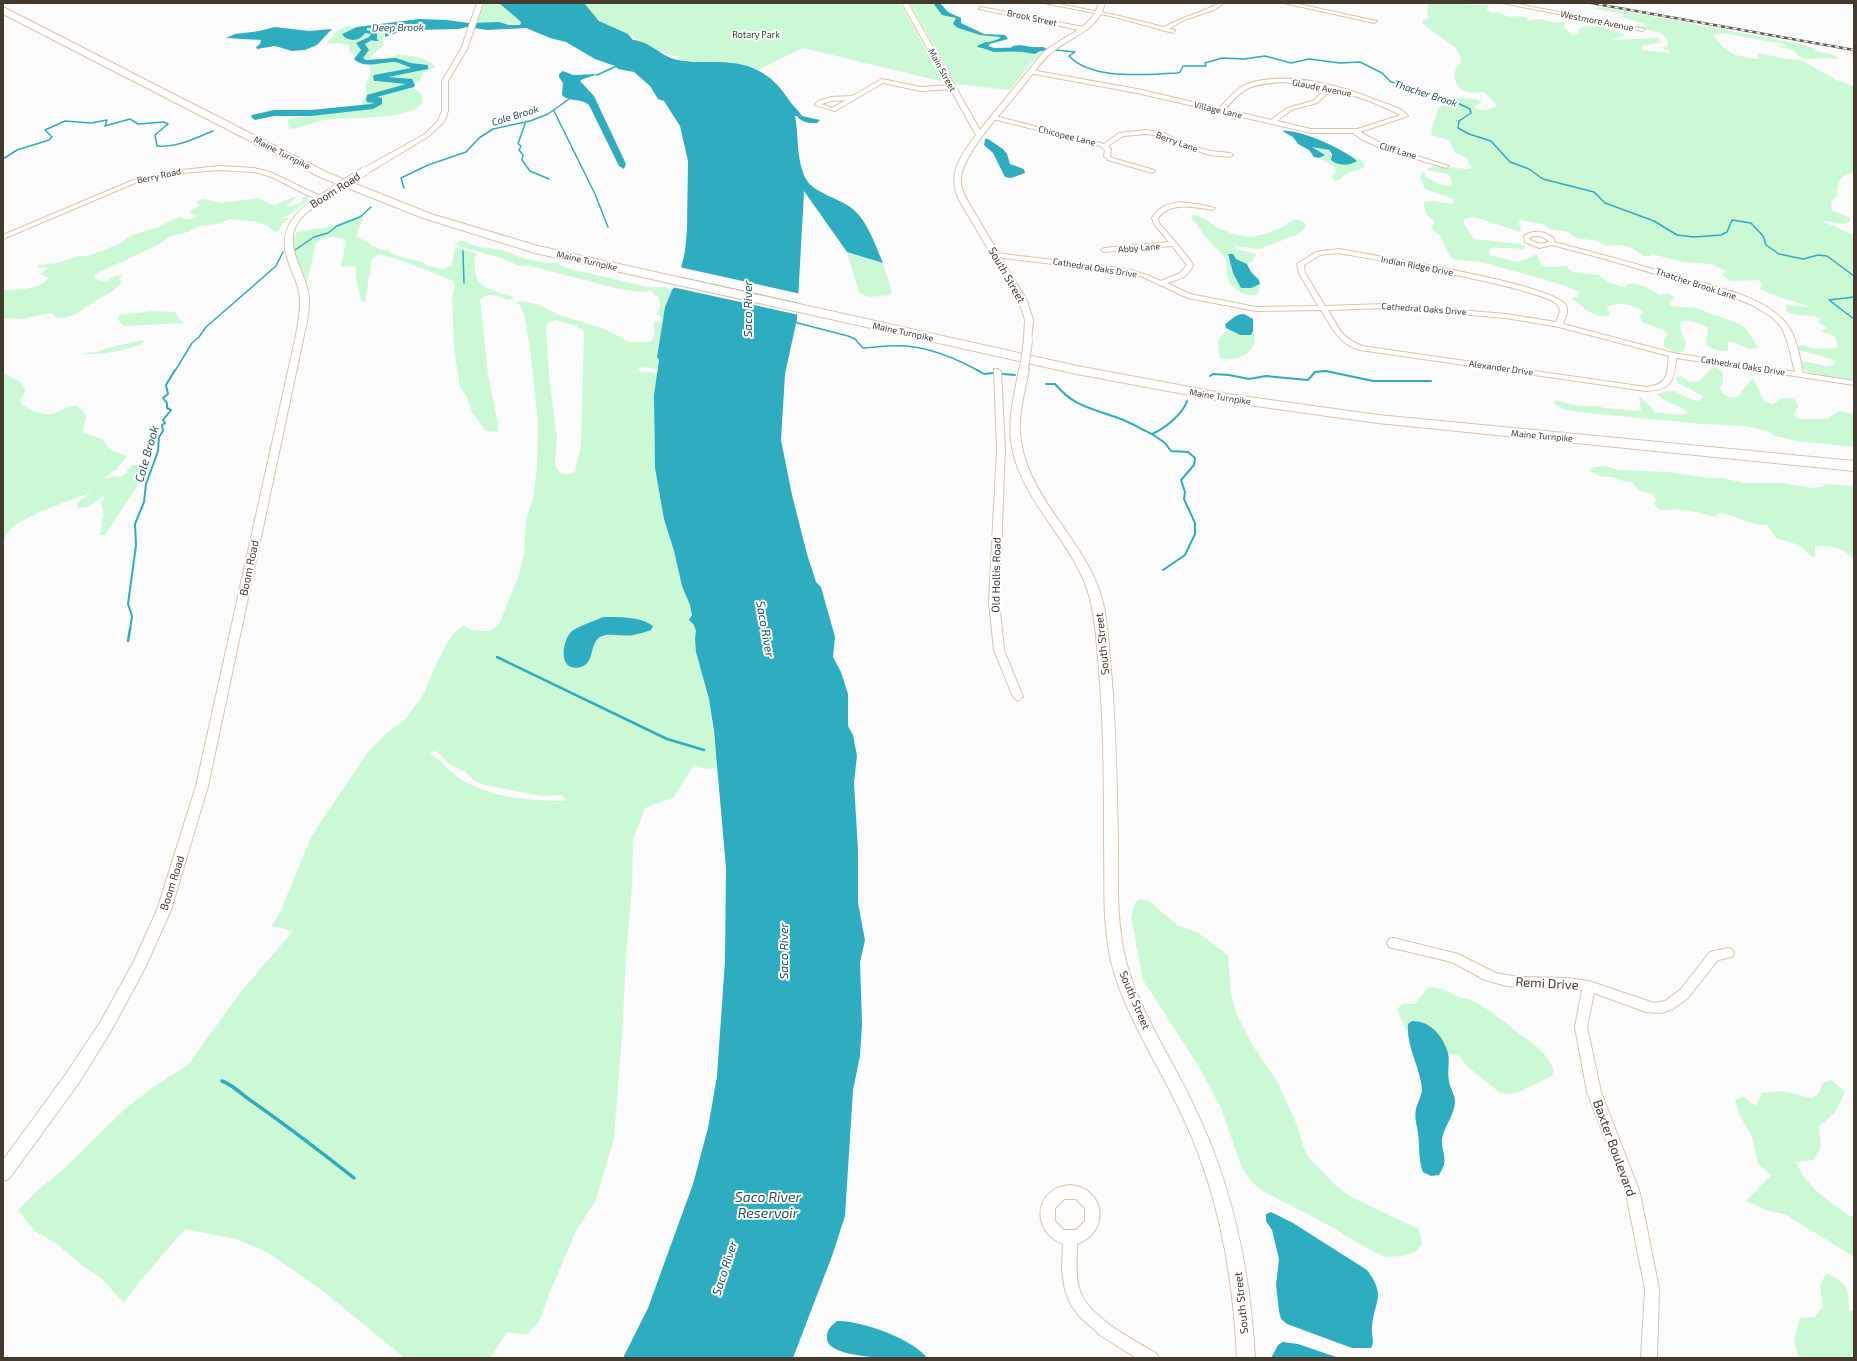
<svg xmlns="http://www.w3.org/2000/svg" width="1857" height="1361" font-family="'Exo 2',sans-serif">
<rect width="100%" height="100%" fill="#fbfbfb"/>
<path fill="#ccf9d5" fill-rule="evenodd" d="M483 3H499L521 23C516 27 489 22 479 23L477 21Z
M584 3H900L944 82 803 48 754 72 708 62 680 60 677 58 679 57 657 51 637 39 633 38 635 36H634C614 31 595 21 584 3Z
M910 3H936L942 11 957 17V23L981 34 1001 35 1005 38 986 44 983 48 1002 51 1010 52 1019 49 1043 51 1030 64 1010 90 956 84Z
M1428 3 1489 5 1486 10 1493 13 1498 12 1509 17 1519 16 1529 18 1525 21 1539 19 1556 23 1565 22 1564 27 1572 35H1577L1579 33 1578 30C1589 20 1613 31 1626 35L1612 40 1659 38 1660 43 1644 45 1641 50 1669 53 1670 51 1663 48 1668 45 1667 39 1661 33 1633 26H1645V24L1622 17 1624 15 1633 16 1596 9 1598 7 1608 8 1796 43 1817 49 1816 50 1813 51 1831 54 1839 58C1834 60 1830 58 1826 58 1815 58 1801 63 1795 51L1774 45 1787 46 1783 44 1723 33 1713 35 1723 47 1735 55 1756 59 1759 58 1757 53 1787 59 1801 60 1836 80 1854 86V173C1840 173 1837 184 1837 196L1831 202 1832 210 1851 218 1850 221 1845 224 1822 221 1854 235V381L1813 375 1802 368 1800 361C1814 362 1820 367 1834 366L1835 362C1823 354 1809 354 1795 349L1802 345 1817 349 1836 348 1838 346 1835 337 1821 331 1828 328 1819 323 1820 317C1808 315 1797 317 1786 311V305L1809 307C1791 298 1778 300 1760 288L1763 284 1758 280 1731 281 1722 275 1726 271 1711 264 1683 262 1652 254 1651 256H1643L1630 247 1620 245 1606 246 1597 241 1576 238 1568 232 1550 229 1543 224 1520 220 1519 224 1521 230 1520 232 1475 217 1464 219V224L1474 239 1520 244 1525 246 1523 249C1512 247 1502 249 1491 247L1489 255 1518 262 1537 254 1541 264 1547 267 1566 266 1573 272 1599 275 1608 282 1626 288 1627 284C1640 282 1650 289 1660 295L1667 293 1674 297 1669 303 1671 306 1696 308 1740 324 1747 330 1758 348 1748 349 1733 342H1728V350C1720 353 1713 349 1706 344L1708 328C1699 323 1690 319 1680 322L1682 335 1686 342 1684 351 1676 353 1664 347V339L1668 334 1664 330 1642 322 1640 316 1644 312C1635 305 1618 301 1607 307L1610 316C1593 319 1584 307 1571 298L1578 297 1579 292 1563 285 1481 262 1457 260 1450 257 1441 237 1432 229 1434 221 1427 215 1423 202 1433 201 1453 204 1454 199 1425 189 1420 176 1424 171 1426 177 1439 184 1447 186 1452 184 1451 178 1448 174 1426 170 1433 166 1468 169 1473 167 1468 163V159L1455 152 1449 140 1433 136 1431 131 1438 109 1449 97 1476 99 1482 102 1473 107C1480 112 1490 110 1497 105L1484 92C1472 93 1459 94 1455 80 1453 72 1456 68 1461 63L1460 56 1456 48 1423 24 1422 21 1429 18 1427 14Z
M348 26 357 27 344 33 350 40 359 38 365 33 372 35 357 43 361 51 355 56 349 51V45L338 43 326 44 337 31Z
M366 29H382L385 32 383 40 384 44 368 60 362 58 369 50 362 45 363 44 370 39 373 40 377 39 375 32Z
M398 55C410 55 427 57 435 67L423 73 420 81 415 83 402 79 380 78 379 77 382 75C390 74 425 70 428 67L396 59H383Z
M385 61 420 67 408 68 374 76 373 80 376 81H397L408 84 370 95 366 97V101H372L374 103 363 106 362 103 367 94 365 86 371 72 369 64Z
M412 88C416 89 421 92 422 97 428 121 344 117 331 119 317 120 306 127 292 129L289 128 287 119 368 108 374 107 383 100 373 98 374 96Z
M1314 147C1325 149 1332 149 1333 162 1342 166 1347 163 1355 160L1350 156 1360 159 1365 166C1358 173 1347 169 1341 179L1335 181 1331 177 1336 173 1335 167 1319 158 1323 157V153L1311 148Z
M308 196V200L288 216 280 218H289L281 225 278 232 273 231 268 226 258 222 231 219 216 224 199 226 188 232 168 237 162 243 98 273 94 276 95 279 106 282 115 276 122 275 119 279 122 282C114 291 110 293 100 298 86 306 72 322 55 317L53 314 50 313 22 319 11 318 3 320V290C17 290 39 290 49 278L40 274 48 268 38 267V265L58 263 77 256H88L119 244 134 234 156 228 179 217C186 219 190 221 197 216L189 212 197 207 199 205 197 201 204 199 222 203 259 198 269 204 275 205 294 197 296 198 286 206 290 207 302 202 303 197Z
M361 215 365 216 358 229 357 237 369 243 371 246 382 250H388L392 254 425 263 427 266 444 269 452 265 455 247 475 253 477 255 474 258C476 282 476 284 497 292 503 294 507 296 513 296V298L509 300C499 297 487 290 480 301L488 374 498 424V432L486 431 472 412 466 395 460 387 454 349 452 298 455 287 453 281C448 278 388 255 383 255 379 254 375 256 372 259L365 302 361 301 356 277V267L354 266 341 267 346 241C337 234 324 236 316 243L307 282 294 253 292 240 297 234 296 232 329 227Z
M1193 215C1203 215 1207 221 1215 226 1225 232 1244 238 1256 236 1264 234 1272 232 1280 228 1289 224 1297 214 1306 225L1304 230 1296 235 1260 249 1233 246 1236 249 1256 254 1253 261 1247 264 1236 259 1231 254 1227 256 1236 280 1260 284 1258 294C1248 299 1231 289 1228 279 1225 272 1229 265 1225 258 1220 251 1213 246 1208 240 1201 233 1198 224 1191 218Z
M460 240 479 247 502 250 526 259 547 263H557L566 268 648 287H665L672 290 665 307 664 317H661L657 314C660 308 661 303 658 296L654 295 651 290 643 292 619 289 530 266 517 265 501 258 454 245Z
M847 252 883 263 892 292 890 295 869 297 859 293Z
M521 301 537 304 559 315 605 329 629 342H651L654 335V321L662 322C663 333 657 343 657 353 657 359 659 363 657 369L639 367 636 370 641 372 658 373 654 395 655 468 664 519 674 551 682 586 690 605 696 631 695 638 709 699 718 768 705 769 694 765 674 797 645 808 633 840 632 887 626 954 623 1022 614 1139 595 1202 577 1229 550 1292 540 1320 527 1335 507 1332 490 1358H405L319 1288 267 1252 236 1239 185 1229 139 1282 124 1303 101 1278 84 1267 57 1244 35 1231 18 1210 37 1191 65 1168 124 1110 152 1088 188 1065 240 993 293 931 272 926 281 910 312 835 368 752 389 731 404 721 423 695 438 660 452 635 464 625 472 630 484 631H490L499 624 519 575 524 554 526 521 533 498 537 469 538 423 530 347 524 314 520 305 515 303ZM556 320 576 326 583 330 584 337 581 444 575 472 566 475 558 471 555 464 557 438 549 376 546 328 547 324ZM603 617C619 617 640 616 653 626 646 629 638 635 631 635 617 637 605 632 595 643ZM434 749 442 756 449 764 465 772 474 780 484 785 542 796 562 795 566 801C531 801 492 798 462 780 450 773 442 761 430 754Z
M153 311 175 312 180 320 185 323 127 326 122 325 118 319 119 315Z
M1230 330 1240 335H1251L1253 331C1261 351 1238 363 1220 358 1218 345 1215 335 1230 330Z
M143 340 144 341C134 351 96 355 81 354L100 351 111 347Z
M1715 366 1723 373V382L1720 388 1722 393 1730 398 1738 396 1753 378 1764 401 1773 404C1781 398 1786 397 1796 400L1798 408 1793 415 1799 419H1827L1839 411 1854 414V447L1797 441 1776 436 1764 430 1744 426 1702 424 1578 412 1562 409 1553 403 1557 400C1565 403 1572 405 1580 406 1588 407 1595 404 1603 408L1641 411 1639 397 1649 405 1654 412 1678 415 1688 413C1682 404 1666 405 1657 394 1681 385 1678 398 1699 401L1703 396 1678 383 1676 377 1682 376 1690 382 1700 381 1709 370Z
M3 373 22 383 26 391 20 400 22 405C31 410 41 415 52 414 66 411 75 396 86 416L83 432 102 439 109 449 127 456 116 470 111 472 104 479 117 476 121 477 127 473V470L132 465H140L142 468 137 475 139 479 136 488 105 535H100L102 525 101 522 104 516 101 504 105 496C94 500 90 510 77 507V503L91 492 42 511 22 521 11 528 6 535 3 542Z
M1606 466 1618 470 1667 472 1709 478H1723L1744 483H1782L1812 488 1821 487 1826 484 1854 486V560L1845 551 1837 548 1828 546H1815V556L1812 557 1799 545 1776 538 1767 525C1749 526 1735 514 1718 513L1716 517C1694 511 1683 508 1660 510L1654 504 1656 499 1651 493 1640 491 1631 482C1624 482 1621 480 1615 478 1603 475 1603 480 1590 470L1594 467Z
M1140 899 1149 901 1178 926 1197 932 1228 955 1231 995 1237 1015 1253 1046 1277 1081 1297 1125 1304 1148 1310 1159 1334 1184 1351 1197 1419 1229 1422 1245 1415 1252 1402 1256 1385 1257 1365 1247 1323 1222 1264 1192 1254 1184 1242 1168 1221 1108 1198 1065 1143 980 1131 917 1135 903Z
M1429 987 1442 989 1459 997 1472 1000 1490 1011 1536 1046 1546 1056 1554 1069 1552 1076 1519 1092 1511 1094 1500 1093 1467 1066 1458 1055 1448 1054 1433 1028 1408 1024 1407 1033 1397 1009 1402 1004H1415Z
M1832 1080 1845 1092C1836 1112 1836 1113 1819 1126L1821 1146 1814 1160 1796 1162C1806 1187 1829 1201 1850 1216L1854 1215V1257L1785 1214 1768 1211 1746 1201 1771 1175 1758 1164 1752 1136 1740 1116 1735 1100 1743 1097 1756 1106 1762 1093 1782 1091 1811 1098 1818 1095 1823 1083Z
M1826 1273C1848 1284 1848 1288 1849 1311L1854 1310V1358H1799L1794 1341 1800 1318 1815 1317 1823 1307 1820 1286Z"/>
<path fill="#2dadbf" d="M499 3H584L599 21 628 34 633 40C649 41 658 54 674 59 686 62 698 62 711 62 747 61 769 70 789 100 792 105 801 113 802 116L820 120 817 123C809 123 802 123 797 116H795C799 136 796 160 806 179 813 193 842 199 854 210 869 224 875 245 883 263L847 252 804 191 797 319 785 374 781 440 792 495 807 554 816 582 821 587 835 637 833 657 841 672 848 694V726L853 735 857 756 854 783 858 850V903L865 940 860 962 862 1024 860 1056 853 1090 845 1216 832 1256 793 1358H623L648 1308 693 1184 708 1128 717 1076 725 961 726 868 714 731 709 699 696 652 695 638 696 631 694 625 689 620 692 615 690 605 682 586 674 551 664 519 655 468 654 395 659 360 657 357 665 307 672 290 677 284 685 252 687 229 688 161 680 126 664 101 658 99 650 86 634 72 618 69 615 66 595 59 566 42 550 38 526 28 487 30 467 27 459 29 416 30 396 33 385 37V32L384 30 367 28V30L377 33V39L379 41C372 42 367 36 362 45L364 49 357 44 369 38 371 34 365 33C360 41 348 43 342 34L357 27 419 19 447 20 469 23 499 22 509 25H520L521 22Z
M933 3H940L948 12 961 18V23L984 34 1005 35 1008 39 985 45 988 49 994 50 977 47C982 41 995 43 1001 37L980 35 958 28 953 24 956 18 942 15Z
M275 27 309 31 332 29 317 45 305 50 292 51 275 46 257 49 256 47 260 44 261 40 226 38 235 34 259 31Z
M1020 45 1043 49 1035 54 1009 50 1013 46Z
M563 71 573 75 599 74 583 79 580 81 594 96 626 164 624 169 619 166 589 105C579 97 570 103 562 95L563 83 559 77V74Z
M1282 131C1298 128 1346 150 1357 161 1350 166 1337 166 1331 160L1332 154 1329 150 1312 147 1325 155 1319 158 1314 157 1309 150 1298 144 1293 137Z
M985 139H988L1003 149 1007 154 1010 164 1024 169 1025 173 1011 178 1005 177 993 153 984 145Z
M1228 254H1233L1236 259 1247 264 1251 272 1259 280 1260 284 1251 288H1241L1233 273Z
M1244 314 1253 319V331L1251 335H1240L1226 328 1225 324C1232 320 1235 314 1244 314Z
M603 617C619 617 640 616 653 626L651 630C645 632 639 634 633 635 623 637 609 632 600 637 589 644 595 663 581 667 559 673 561 645 570 633 575 627 595 621 603 617Z
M1412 1021C1431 1021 1443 1036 1448 1053 1450 1063 1447 1072 1449 1081 1450 1088 1455 1095 1455 1101 1455 1115 1444 1126 1442 1139 1441 1147 1446 1156 1444 1164 1444 1167 1441 1171 1439 1175L1431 1176 1423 1172C1418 1159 1420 1147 1418 1133 1417 1125 1414 1118 1416 1109 1417 1103 1422 1096 1422 1089 1420 1067 1406 1046 1408 1024Z
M1271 1212 1293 1223 1367 1270C1387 1297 1374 1300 1372 1327 1371 1335 1375 1341 1371 1348H1352L1287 1324 1281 1319 1279 1311 1276 1285 1279 1259 1272 1230 1266 1221V1214Z
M837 1321C859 1320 914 1339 927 1358 908 1358 829 1361 827 1339 826 1330 831 1326 837 1321Z
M1283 1342 1298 1344 1339 1358H1271L1278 1345Z"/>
<path fill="#fbfbfb" d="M679 267 801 294 800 303 677 276Z
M675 283 800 306 799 315 672 287Z"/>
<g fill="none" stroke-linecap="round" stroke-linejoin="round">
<path stroke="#2dadbf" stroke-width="1.5" d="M1056 50 1075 52 1069 56C1093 81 1145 74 1177 73L1180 72 1183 66H1206L1205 63 1222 58 1244 59 1265 56 1291 63 1309 59 1340 63 1360 62 1382 73 1391 82 1403 84 1420 92 1435 94 1439 97 1437 99 1453 101 1470 109 1471 113 1459 121 1458 128 1469 134 1491 141 1510 162 1529 169 1543 179 1594 192 1605 203 1654 221 1677 235 1694 237 1721 235 1727 232 1732 220 1751 223 1763 236 1766 245 1779 254 1803 259 1818 255 1827 256 1854 276
M597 75 617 66
M554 111 595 194 608 227
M526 121 518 144 521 146 519 150 523 155 522 160 530 171 549 179
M3 159 17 150 49 140 52 137 45 130 65 121 91 123 107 120 105 126 130 119 138 124 164 122 168 124 155 135 157 146C177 148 195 138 213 131
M404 188 401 178 428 165 466 152 479 138 493 129 530 121 548 114 572 97
M295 250 314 237 328 233 337 226 360 217 371 207
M463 251 464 283
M1854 297 1829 300 1854 319
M794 322 848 336 855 339 863 348C877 347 892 345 906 346 932 348 957 359 979 371
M175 371 192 343 199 337 206 327 276 266 283 252
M1324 371H1327"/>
<path stroke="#2dadbf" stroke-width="2" d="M977 370 984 374 993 373
M1003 374 1015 375
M1210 376 1213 374 1229 375 1249 379 1266 376 1308 380 1315 372 1326 371 1373 381H1431
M1046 384H1055C1074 407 1092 408 1118 418 1130 422 1141 429 1152 434 1164 429 1183 414 1187 401
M1152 434 1165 443 1171 451 1188 452 1195 458 1194 465 1181 480 1185 492 1184 499 1195 523V534L1185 555 1163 570
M130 630 132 616 128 604 136 545 135 524 144 502 146 484 158 451 159 437 163 431 162 425 165 423 163 420 171 410 167 408V403L163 398 168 394 166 385 175 370"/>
<path stroke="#2dadbf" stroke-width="2.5" d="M128 641 130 629
M497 657 667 739 704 750"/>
<path stroke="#2dadbf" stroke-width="3.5" d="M222 1081C233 1085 240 1093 250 1100 286 1125 320 1151 354 1178"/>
<path fill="#2dadbf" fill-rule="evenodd" d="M371 36 375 38 365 44 369 50 363 58 366 60 396 58 411 63 428 65V69L388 77 412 79 415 85 414 87 377 97 382 98V104L373 109 311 116H274L255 120 251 117 252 115 274 110H311L371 104 374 103 367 102 366 100 367 95 406 84 377 81H374L373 77 374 75 411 68C406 66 400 63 395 62 382 61 365 70 354 59L361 50 356 43Z
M986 42 990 44 988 46 994 48 1043 47 1047 49 1043 51 994 52 977 46Z"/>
<defs>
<path id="minor" d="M1044 3H1054L1115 15 1164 27C1181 18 1193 15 1209 8 1215 6 1218 3 1224 3L1214 10 1184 20 1169 29 1175 30 1173 33 1115 17Z
M1284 3H1293L1377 21 1374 23Z
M1503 3H1513L1645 29 1642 31Z
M981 7 1083 27 1086 29 1083 31 979 9Z
M1031 70 1137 89 1219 108C1228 100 1235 89 1247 84 1287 70 1344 86 1381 102 1390 105 1402 108 1408 116L1360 132 1388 147 1449 166 1446 168 1383 149 1361 139 1353 133H1311L1137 93 1029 73V71ZM1283 82 1327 88 1313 101 1287 108 1271 120 1225 109C1245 86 1252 84 1283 82ZM1332 89 1370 101 1401 115 1357 129H1311L1277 121 1291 110 1317 103Z
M882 79 921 87 952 85 955 87 952 89 921 91 883 83 835 111 815 105 818 101 832 97 852 96ZM846 100 832 108 821 104 832 101Z
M995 116 1104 144 1119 133 1147 130 1164 133 1185 144 1211 151 1230 153 1233 155 1230 157 1210 155 1181 146 1161 136 1147 134 1123 136 1108 146 1111 149 1110 156 1112 158 1154 170 1155 171 1152 173 1108 160 1104 156 1105 150 1100 146 993 119V117Z
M219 166 254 168 270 172 324 198 321 200 305 194 272 177 254 172 219 170 182 173 135 183 3 239V235L131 181 163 172Z
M1180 202 1197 204 1215 208 1212 210C1194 207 1171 201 1158 218L1159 223 1188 257 1193 265C1189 277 1178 280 1167 283L1190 294 1256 307 1318 306 1299 273 1297 264 1316 252 1339 249C1375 256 1548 283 1565 304 1570 310 1565 318 1563 324L1673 353 1795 372 1787 341 1782 328 1772 317 1752 305 1730 296 1605 259 1552 245 1539 248 1525 242 1524 236C1533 229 1547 231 1554 239V242C1596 253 1638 264 1680 277 1712 286 1762 295 1785 322 1797 336 1799 355 1803 373L1854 381V385L1676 358C1674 381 1672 390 1646 391L1360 350C1339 344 1332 328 1321 310L1256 311 1188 298 1143 277 1127 273 996 257 993 255 996 253 1128 269 1147 275 1161 281 1180 273 1187 265 1172 246 1104 252 1101 250 1104 248 1169 242 1154 224 1152 218C1159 207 1167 204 1180 202ZM1533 236H1540L1548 240V242C1541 245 1536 243 1530 240L1529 238ZM1339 253C1371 259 1544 288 1558 305 1562 311 1558 317 1556 322L1506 314 1385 304 1325 306 1305 273 1304 265 1320 255ZM1385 308 1506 318 1559 327 1669 356C1667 375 1668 385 1646 387L1362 346C1341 337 1339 329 1328 310Z
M994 369H997L1001 371 1005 449 999 602 1004 650 1023 697 1018 701 1013 697 994 650 989 602 997 449Z
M1393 938 1458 954 1496 973 1518 977 1566 978 1589 981 1654 1003 1665 1001 1680 990 1710 952 1728 948 1732 949 1734 953 1732 957 1718 960 1688 998 1673 1009 1661 1013 1646 1012 1594 993 1587 1027 1601 1092 1640 1193 1659 1289 1657 1358H1641L1645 1289 1626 1193 1587 1092 1575 1027 1582 990 1507 986 1485 980 1452 962 1389 947 1387 943 1389 939Z
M1070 1185C1106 1188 1110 1232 1077 1244 1077 1259 1075 1277 1080 1291 1089 1317 1133 1340 1156 1353L1159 1358H1136L1100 1335 1079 1316 1071 1305 1065 1290 1062 1271 1063 1244C1030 1231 1034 1188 1070 1185ZM1064 1199H1076L1085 1208V1221L1076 1230H1064L1055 1221V1208Z"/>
<path id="tertiary" d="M477 3H483L467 49 448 81V111L444 122 429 136 368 173H362V169L425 134 438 121 442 111V81L461 49Z
M902 3H908L980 130 1041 55C1060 36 1091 31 1099 3H1105C1098 31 1071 36 1051 53 1039 63 1030 78 1020 90 1002 113 966 149 961 177 960 185 963 193 967 200L1027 301 1033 320 1031 342H1025L1024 340 1025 320 1019 301 959 200C947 174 960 156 976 135Z
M331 188 338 190C327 201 312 206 301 218 281 243 303 266 308 292 311 306 307 321 304 335L208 786 171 910 145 968 111 1031 78 1084 9 1179 3 1181V1160L66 1074 101 1021 134 961 157 910 196 786 296 335C298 321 302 306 299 292 297 280 290 269 287 257 276 223 306 203 331 188Z
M1024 366 1029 369C1025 392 1017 417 1021 441 1030 503 1089 543 1103 603 1108 624 1109 648 1111 670 1116 727 1117 784 1118 842 1118 881 1116 922 1126 961 1139 1012 1170 1055 1192 1102 1232 1183 1250 1268 1255 1358H1237C1233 1272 1218 1189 1180 1111 1157 1062 1124 1014 1111 961 1102 922 1105 881 1104 841 1104 784 1104 727 1099 670 1097 648 1096 624 1091 603 1078 543 1019 503 1011 441 1008 417 1015 392 1019 369Z"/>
<path id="motorway" d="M3 7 328 173 431 214 538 246 1077 366 1227 394 1378 415 1854 461V471L1378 423 1227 402 1077 374 535 253 423 218 320 177 3 14Z"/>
</defs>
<use href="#minor" stroke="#ddc3a7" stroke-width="2"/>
<use href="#tertiary" stroke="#ddc3a7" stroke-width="2"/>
<use href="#motorway" stroke="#ddc3a7" stroke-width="2"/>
<use href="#minor" fill="#fff" fill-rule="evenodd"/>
<use href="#tertiary" fill="#fff" fill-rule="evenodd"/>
<use href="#motorway" fill="#fff" fill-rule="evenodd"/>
<defs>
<path id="rail" d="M1591 3 1854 50"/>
</defs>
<use href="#rail" stroke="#635b51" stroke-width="2.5"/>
<use href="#rail" stroke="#fff" stroke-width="1.5" stroke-dasharray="4" stroke-linecap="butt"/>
<defs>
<path id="tertiary-bridge" d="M334 190 365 171
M1024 369 1028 340"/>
</defs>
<use href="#tertiary-bridge" stroke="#ddc3a7" stroke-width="10" stroke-linecap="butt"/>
<use href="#tertiary-bridge" stroke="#fff" stroke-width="8"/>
</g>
<g text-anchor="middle" stroke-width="4" stroke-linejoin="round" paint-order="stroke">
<g font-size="9" fill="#443a2f" stroke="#fff">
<text transform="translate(1032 18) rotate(12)" y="3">Brook Street</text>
<text transform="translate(1597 21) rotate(11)" y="3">Westmore Avenue</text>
<text transform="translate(942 70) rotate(61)" y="3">Main Street</text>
<text transform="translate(1322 88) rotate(11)" y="3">Glaude Avenue</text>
<text transform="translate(1218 110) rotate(13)" y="3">Village Lane</text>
<text transform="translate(1067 136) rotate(14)" y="3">Chicopee Lane</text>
<text transform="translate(1177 142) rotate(20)" y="3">Berry Lane</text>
<text transform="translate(1398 151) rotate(17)" y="3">Cliff Lane</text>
<text transform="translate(282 153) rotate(27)" y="3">Maine Turnpike</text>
<text transform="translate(159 176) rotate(-12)" y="3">Berry Road</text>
<text transform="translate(1139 248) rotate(-5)" y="3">Abby Lane</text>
<text transform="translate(587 261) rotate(13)" y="3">Maine Turnpike</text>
<text transform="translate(1417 266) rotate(11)" y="3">Indian Ridge Drive</text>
<text transform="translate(1095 268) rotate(9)" y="3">Cathedral Oaks Drive</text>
<text transform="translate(1696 284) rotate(18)" y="3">Thatcher Brook Lane</text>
<text transform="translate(1424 309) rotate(4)" y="3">Cathedral Oaks Drive</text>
<text transform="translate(903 332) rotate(12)" y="3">Maine Turnpike</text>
<text transform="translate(1743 366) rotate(9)" y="3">Cathedral Oaks Drive</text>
<text transform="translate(1501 368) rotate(8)" y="3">Alexander Drive</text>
<text transform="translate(1220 397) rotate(9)" y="3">Maine Turnpike</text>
<text transform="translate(1542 436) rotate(5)" y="3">Maine Turnpike</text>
</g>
<g font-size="9" fill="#154a26" stroke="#fff">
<text x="756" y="38">Rotary Park</text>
</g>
<g font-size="10" font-style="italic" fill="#21545c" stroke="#fff">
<text transform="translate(398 27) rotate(-1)" y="4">Deep Brook</text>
<text transform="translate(1426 93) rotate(18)" y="4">Thacher Brook</text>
<text transform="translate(515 115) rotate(-17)" y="4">Cole Brook</text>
</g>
<g font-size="11" fill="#443a2f" stroke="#fff">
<text transform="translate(335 190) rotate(-32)" y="4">Boom Road</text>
<text transform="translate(1007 275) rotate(60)" y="4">South Street</text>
<text transform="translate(249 568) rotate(-78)" y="4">Boom Road</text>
<text transform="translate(996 575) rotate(-89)" y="4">Old Hollis Road</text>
<text transform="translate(1102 644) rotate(-96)" y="4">South Street</text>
<text transform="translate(172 883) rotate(-72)" y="4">Boom Road</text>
<text transform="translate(1135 1000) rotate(67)" y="4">South Street</text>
<text transform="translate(1241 1303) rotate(-96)" y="4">South Street</text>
</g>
<g font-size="12" font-style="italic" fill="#21545c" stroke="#fff">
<text transform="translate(748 309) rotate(-90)" y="4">Saco River</text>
<text transform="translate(147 454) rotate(-74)" y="4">Cole Brook</text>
<text transform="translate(765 629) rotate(80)" y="4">Saco River</text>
<text transform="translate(784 951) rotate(-90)" y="4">Saco River</text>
<text transform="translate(725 1268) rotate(-72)" y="4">Saco River</text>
</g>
<g font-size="13" fill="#443a2f" stroke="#fff">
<text transform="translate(1547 983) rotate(3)" y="5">Remi Drive</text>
<text transform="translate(1615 1148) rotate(70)" y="5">Baxter Boulevard</text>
</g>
<g font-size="14" font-style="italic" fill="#21545c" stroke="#fff">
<text x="768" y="1202">Saco River<tspan x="768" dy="16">Reservoir</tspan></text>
</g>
</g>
<rect width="1857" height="1361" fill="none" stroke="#443a2f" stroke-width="8"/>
</svg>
